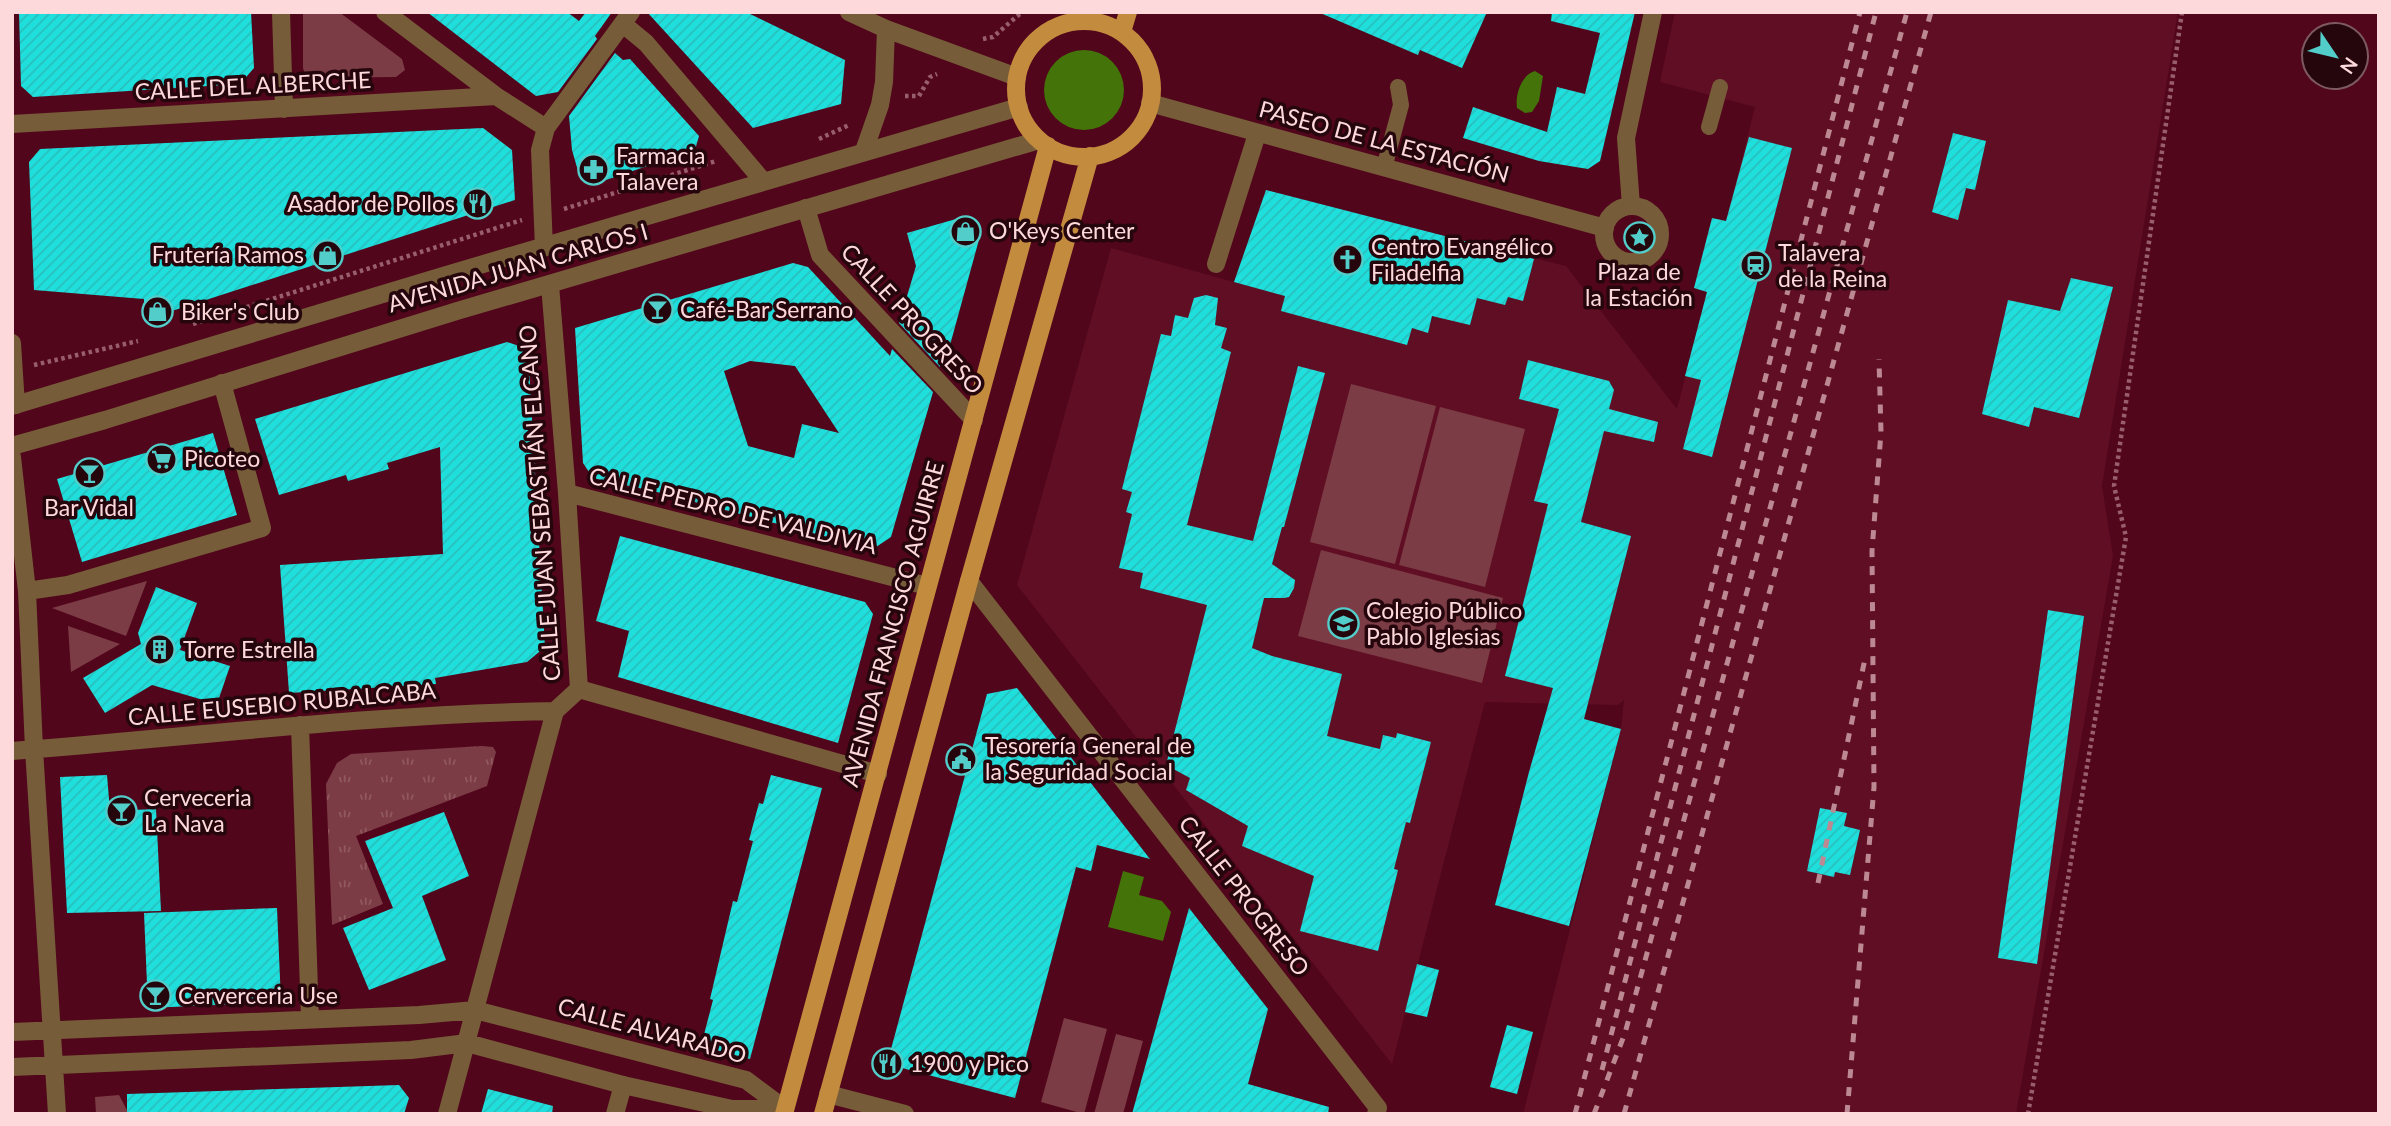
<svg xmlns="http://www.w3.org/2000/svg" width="2391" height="1126" font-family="Lato,sans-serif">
<defs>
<pattern id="grass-tufts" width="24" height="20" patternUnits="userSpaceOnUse" patternTransform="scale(1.75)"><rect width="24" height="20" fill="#7c3c45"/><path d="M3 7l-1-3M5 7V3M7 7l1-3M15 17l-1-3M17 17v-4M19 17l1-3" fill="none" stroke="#90585f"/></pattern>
<pattern id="building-hatch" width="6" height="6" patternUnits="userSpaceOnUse" patternTransform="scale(1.75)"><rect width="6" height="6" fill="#1fdfdc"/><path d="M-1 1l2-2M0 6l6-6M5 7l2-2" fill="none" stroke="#28bfbd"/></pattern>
</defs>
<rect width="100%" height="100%" fill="#51061b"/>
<path fill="#600e24" d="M1675 12H2178L2102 486 2113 556 2016 1114H1523L1621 729 1624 700 1618 705 1485 702 1392 1064 1017 585 1111 248 1285 296 1382 319 1428 332 1456 239 1566 266 1677 409 1707 292 1694 288 1702 255 1712 218 1726 221 1755 107 1660 82Z"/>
<path fill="url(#grass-tufts)" d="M482 746 493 747 496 752 487 786 356 836 383 904 332 925 326 784 337 763 351 754Z"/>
<path fill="#7c3c45" d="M303 12H339L402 59 405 70 396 77 311 78 305 74 303 68Z
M1351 384 1436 406 1395 564 1310 542Z
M1440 407 1525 429 1485 587 1399 565Z
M1321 550 1503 598 1482 683 1298 636Z
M147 581 126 636 52 608Z
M68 626 120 644 71 672Z
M1064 1018 1107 1029 1084 1114 1041 1102Z
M1116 1034 1143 1041 1123 1114H1094Z
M119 1095 129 1114H96L95 1097Z"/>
<path fill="#437309" d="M1044 90a40 40 0 1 1 80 0a40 40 0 1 1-80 0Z
M1535 71 1543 76 1539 101 1532 112 1525 113 1517 108C1515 95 1521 75 1535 71Z
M1123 871 1144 877 1139 895 1162 901 1171 912 1163 941 1108 927Z"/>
<path fill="url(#building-hatch)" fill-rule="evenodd" d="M19 12H251L254 68 240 84 33 97 21 86Z
M427 12H567L579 21 586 12H612L595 36 597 39 558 92 536 96Z
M647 12H746L845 60 841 104 753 128Z
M1318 12H1487L1462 68 1420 50 1418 55Z
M1552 12H1635L1600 161 1588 169 1539 161 1463 138 1473 107 1547 132 1557 87 1585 94 1600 33 1551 21Z
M615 53 623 60 630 59 699 136 695 150 591 185 578 171 572 150 569 116Z
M483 128 512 150 515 200 144 320V299L34 290 29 162 40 149Z
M1953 133 1986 141 1975 190 1966 188 1958 220 1932 212Z
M1749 137 1792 148 1712 457 1683 449 1701 380 1685 376 1707 292 1694 288 1712 218 1726 221Z
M1266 190 1534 259 1523 301 1508 297 1505 305 1477 298 1470 325 1432 316 1428 333 1412 328 1407 345 1281 311 1285 296 1234 282Z
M963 217 980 236 944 367 941 363 940 367 899 323 916 266 907 233Z
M793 263 808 267 890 356 892 349 933 392 891 537 873 549 657 492 593 478 583 463 575 328ZM750 361 795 366 839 433 802 424 794 458 748 446 724 371Z
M2071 278 2113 287 2079 418 2034 407 2029 427 1982 414 2008 300 2060 311Z
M1206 295 1218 298 1215 325 1227 328 1221 348 1231 352 1187 525 1253 541 1298 366 1325 373 1284 527H1282L1272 564 1295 580 1294 588 1289 597 1284 598H1264L1252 648 1272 656 1342 674 1327 736 1380 749 1383 735 1396 738 1397 733 1431 742 1410 823 1406 822 1394 869 1398 870 1378 951 1300 931 1314 876 1242 846 1248 826 1186 790 1190 778 1166 765 1207 605 1140 588 1143 573 1119 568 1132 514 1126 512 1132 492 1122 489 1161 334 1171 336 1175 315 1188 318 1194 298Z
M507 342 528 349 545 647 527 662 435 678 436 684 289 693 280 565 443 554 440 447 387 463 389 469 348 481 346 475 279 495 255 419Z
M1528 360 1609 381 1614 390 1609 409 1658 422 1654 442 1604 431 1581 522 1631 536 1584 719 1621 729 1569 926 1495 905 1529 772 1553 688 1505 676 1548 504 1534 501 1559 409 1519 399Z
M213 433 237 515 82 562 57 479Z
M620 536 865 602 873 614 838 743 618 677 629 631 596 621Z
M156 587 197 603 180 650 230 666 217 704 152 685 105 713 83 678 141 644 138 633Z
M2048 610 2084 616 2037 964 1998 958Z
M1017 688 1150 859 1097 845 1091 871 1076 867 1015 1098 887 1064 987 694Z
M107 775 110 811 156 809 161 911 67 913 60 777Z
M771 775 822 788 750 1059 701 1046 713 1000 710 999 733 901 737 902 753 841 749 840 759 803 763 804Z
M1820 808 1847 813 1844 826 1860 830 1850 875 1835 872 1834 877 1807 871Z
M444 812 469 876 422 896 446 960 369 990 343 928 393 908 365 841Z
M277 908 281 1002 148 1008 144 913Z
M1189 908 1268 1009 1248 1084 1329 1107 1328 1114H1132Z
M1417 964 1439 970 1427 1017 1405 1012Z
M1507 1025 1533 1032 1517 1094 1490 1087Z
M399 1085 409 1098 404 1114H127V1094Z
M488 1089 553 1106 552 1114H481Z"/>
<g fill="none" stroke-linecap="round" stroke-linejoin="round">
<path stroke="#995e6c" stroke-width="4.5" stroke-dasharray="3.5 3.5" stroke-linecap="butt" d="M983 39 993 37 1022 12
M905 96H919L930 77 937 74
M819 139 849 125
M564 209 716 161
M193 324 522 220
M34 365 138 341
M2028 1114 2126 537 2114 486 2182 12"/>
<path stroke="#775c39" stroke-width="16" d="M1709 127 1720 87
M1384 168 1401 105 1398 87"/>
<path stroke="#775c39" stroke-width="18" d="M615 1114 623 1085"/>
<path stroke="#775c39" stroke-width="18" d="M281 12 284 109
M385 12 496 96 546 128
M849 12 886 29 1017 77
M623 24 646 43 763 181
M1150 103 1605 228
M12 124 496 96
M864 151 880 105 884 82 886 29
M1604 234a28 28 0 1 1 56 0a28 28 0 1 1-56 0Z
M806 208 820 255 974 420
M544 248 540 150 546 128 631 12
M1216 264 1257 134
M12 343 16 405
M12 457 27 591 34 749 57 1114
M567 493 927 586
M969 581 1378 1108 1376 1114
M27 591 68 585 262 528 222 383
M579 689 878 774
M300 725 310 1019
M12 751C193 737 374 714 555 711
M12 1032 419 1015 475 1010 746 1080 785 1109
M12 1067 411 1050 467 1043 623 1085 732 1109H785
M828 1094 905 1114
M447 1114 555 711 579 689 567 493 550 285"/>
<path stroke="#775c39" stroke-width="18" d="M1631 206 1626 138 1653 12
M12 406 446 275 1019 107
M12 446 105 420 457 311 1039 140"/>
<path stroke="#c38b3d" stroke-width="18" d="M1016 89a68 68 0 1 1 136 0a68 68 0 1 1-136 0Z
M1122 32 1128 12
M784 1114 1048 146
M823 1114 969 581 1090 156"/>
<path stroke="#bc8892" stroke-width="5" stroke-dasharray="9 9" stroke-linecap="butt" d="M1818 883 1866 654
M1602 1070 1876 12
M1575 1114 1860 12
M1594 1114 1625 1033 1907 12
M1624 1114 1931 12
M1847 1114 1874 787 1872 551 1881 432 1879 359"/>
</g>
<defs>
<symbol id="pharmacy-ring" viewBox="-11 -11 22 22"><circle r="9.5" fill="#25060c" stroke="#53cdca" stroke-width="1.5"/><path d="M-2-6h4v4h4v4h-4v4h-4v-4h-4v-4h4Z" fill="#53cdca"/></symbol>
<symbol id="restaurant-ring" viewBox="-11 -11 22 22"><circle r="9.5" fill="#25060c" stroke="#53cdca" stroke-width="1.5"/><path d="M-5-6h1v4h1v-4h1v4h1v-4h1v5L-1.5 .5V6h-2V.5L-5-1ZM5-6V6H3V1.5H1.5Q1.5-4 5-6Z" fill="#53cdca"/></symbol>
<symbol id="shop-ring" viewBox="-11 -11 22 22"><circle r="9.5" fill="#25060c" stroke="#53cdca" stroke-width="1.5"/><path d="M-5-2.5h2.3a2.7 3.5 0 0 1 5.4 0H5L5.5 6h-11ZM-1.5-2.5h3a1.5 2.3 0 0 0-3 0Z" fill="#53cdca"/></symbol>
<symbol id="sight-ring" viewBox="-11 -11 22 22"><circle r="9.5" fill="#25060c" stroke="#53cdca" stroke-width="1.5"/><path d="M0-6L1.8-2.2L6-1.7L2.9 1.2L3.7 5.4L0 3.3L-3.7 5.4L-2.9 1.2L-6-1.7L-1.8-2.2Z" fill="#53cdca"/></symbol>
<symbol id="church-ring" viewBox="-11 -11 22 22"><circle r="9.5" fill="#25060c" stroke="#53cdca" stroke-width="1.5"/><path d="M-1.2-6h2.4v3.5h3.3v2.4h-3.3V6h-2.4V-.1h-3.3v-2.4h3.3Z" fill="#53cdca"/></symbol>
<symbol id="station-ring" viewBox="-11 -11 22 22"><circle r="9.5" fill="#25060c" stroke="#53cdca" stroke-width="1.5"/><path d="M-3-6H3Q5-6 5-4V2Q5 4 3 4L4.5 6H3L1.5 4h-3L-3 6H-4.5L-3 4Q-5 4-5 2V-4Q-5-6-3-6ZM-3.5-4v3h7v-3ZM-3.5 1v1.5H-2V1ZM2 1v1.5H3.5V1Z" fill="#53cdca"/></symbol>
<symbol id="bar-ring" viewBox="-11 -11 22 22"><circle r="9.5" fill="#25060c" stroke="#53cdca" stroke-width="1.5"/><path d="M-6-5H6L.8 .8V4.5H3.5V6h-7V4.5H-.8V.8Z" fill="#53cdca"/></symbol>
<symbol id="supermarket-ring" viewBox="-11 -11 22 22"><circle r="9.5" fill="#25060c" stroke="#53cdca" stroke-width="1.5"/><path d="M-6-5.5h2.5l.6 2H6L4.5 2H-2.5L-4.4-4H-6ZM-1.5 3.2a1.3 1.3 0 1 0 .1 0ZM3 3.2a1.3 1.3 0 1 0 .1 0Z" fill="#53cdca"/></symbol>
<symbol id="school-ring" viewBox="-11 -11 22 22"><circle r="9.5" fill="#25060c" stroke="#53cdca" stroke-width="1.5"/><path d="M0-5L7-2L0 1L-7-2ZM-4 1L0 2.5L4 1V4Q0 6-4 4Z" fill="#53cdca"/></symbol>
<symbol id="building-ring" viewBox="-11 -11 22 22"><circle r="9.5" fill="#25060c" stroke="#53cdca" stroke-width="1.5"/><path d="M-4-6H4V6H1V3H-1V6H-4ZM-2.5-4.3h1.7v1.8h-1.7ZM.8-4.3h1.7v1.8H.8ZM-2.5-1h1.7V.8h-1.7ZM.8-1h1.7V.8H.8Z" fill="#53cdca"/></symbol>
<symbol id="civic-ring" viewBox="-11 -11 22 22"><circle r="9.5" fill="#25060c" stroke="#53cdca" stroke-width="1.5"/><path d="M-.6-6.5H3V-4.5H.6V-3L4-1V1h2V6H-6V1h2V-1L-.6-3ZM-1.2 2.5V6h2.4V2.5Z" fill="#53cdca"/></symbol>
</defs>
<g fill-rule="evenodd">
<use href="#pharmacy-ring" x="576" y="152" width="35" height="35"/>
<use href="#restaurant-ring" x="460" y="186" width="35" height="35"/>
<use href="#shop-ring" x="948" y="214" width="35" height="35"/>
<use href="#sight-ring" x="1622" y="220" width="35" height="35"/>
<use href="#shop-ring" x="310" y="238" width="35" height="35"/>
<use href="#church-ring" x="1330" y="242" width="35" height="35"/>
<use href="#station-ring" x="1738" y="248" width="35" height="35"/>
<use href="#bar-ring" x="640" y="292" width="35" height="35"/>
<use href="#shop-ring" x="140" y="294" width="35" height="35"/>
<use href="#supermarket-ring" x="144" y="442" width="35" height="35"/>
<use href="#bar-ring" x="72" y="456" width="35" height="35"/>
<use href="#school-ring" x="1326" y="606" width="35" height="35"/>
<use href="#building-ring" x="142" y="632" width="35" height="35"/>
<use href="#civic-ring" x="944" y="742" width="35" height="35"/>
<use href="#bar-ring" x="104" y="794" width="35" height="35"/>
<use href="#bar-ring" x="138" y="978" width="35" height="35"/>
<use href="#restaurant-ring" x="870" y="1046" width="35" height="35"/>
</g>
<g text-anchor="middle" stroke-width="7" stroke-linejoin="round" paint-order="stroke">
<g font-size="23" fill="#fed9dc" stroke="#25060c">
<text transform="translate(253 86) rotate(-3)" y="8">CALLE DEL ALBERCHE</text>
<text transform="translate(1384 142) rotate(15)" y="8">PASEO DE LA ESTACIÓN</text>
<text transform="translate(518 268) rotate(-16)" y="8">AVENIDA JUAN CARLOS I</text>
<text transform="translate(912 319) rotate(47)" y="8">CALLE PROGRESO</text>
<text transform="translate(540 503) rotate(-94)" y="8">CALLE JUAN SEBASTIÁN ELCANO</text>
<text transform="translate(733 511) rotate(14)" y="8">CALLE PEDRO DE VALDIVIA</text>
<text transform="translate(893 624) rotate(-75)" y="8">AVENIDA FRANCISCO AGUIRRE</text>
<text transform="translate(282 704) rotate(-5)" y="8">CALLE EUSEBIO RUBALCABA</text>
<text transform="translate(1244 896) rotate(52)" y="8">CALLE PROGRESO</text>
<text transform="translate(652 1031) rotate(15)" y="8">CALLE ALVARADO</text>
</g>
<g font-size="23" fill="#fed9dc" stroke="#25060c" text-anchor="start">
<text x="616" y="164">Farmacia<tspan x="616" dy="26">Talavera</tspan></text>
<text x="455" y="212" text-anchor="end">Asador de Pollos</text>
<text x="989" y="239">O'Keys Center</text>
<text x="1371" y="255">Centro Evangélico<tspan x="1371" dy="26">Filadelfia</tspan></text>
<text x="1778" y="261">Talavera<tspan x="1778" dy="26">de la Reina</tspan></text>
<text x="304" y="263" text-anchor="end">Frutería Ramos</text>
<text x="1639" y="280" text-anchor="middle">Plaza de<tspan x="1639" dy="26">la Estación</tspan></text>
<text x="680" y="318">Café-Bar Serrano</text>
<text x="181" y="320">Biker's Club</text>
<text x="184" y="467">Picoteo</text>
<text x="89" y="516" text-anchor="middle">Bar Vidal</text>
<text x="1366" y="619">Colegio Público<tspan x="1366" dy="26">Pablo Iglesias</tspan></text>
<text x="183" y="658">Torre Estrella</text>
<text x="985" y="754">Tesorería General de<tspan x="985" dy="26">la Seguridad Social</tspan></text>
<text x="144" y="806">Cerveceria<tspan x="144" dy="26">La Nava</tspan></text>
<text x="178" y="1004">Cerverceria Use</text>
<text x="910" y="1072">1900 y Pico</text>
</g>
</g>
<rect width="2391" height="1126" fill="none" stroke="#fed9dc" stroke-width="28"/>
<g transform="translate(2335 56) rotate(125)"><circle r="33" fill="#25060c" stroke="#7c5a5f" stroke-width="2"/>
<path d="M0-5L12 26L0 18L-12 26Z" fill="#53cdca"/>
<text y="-10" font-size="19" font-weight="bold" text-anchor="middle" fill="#fed9dc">N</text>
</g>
</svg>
